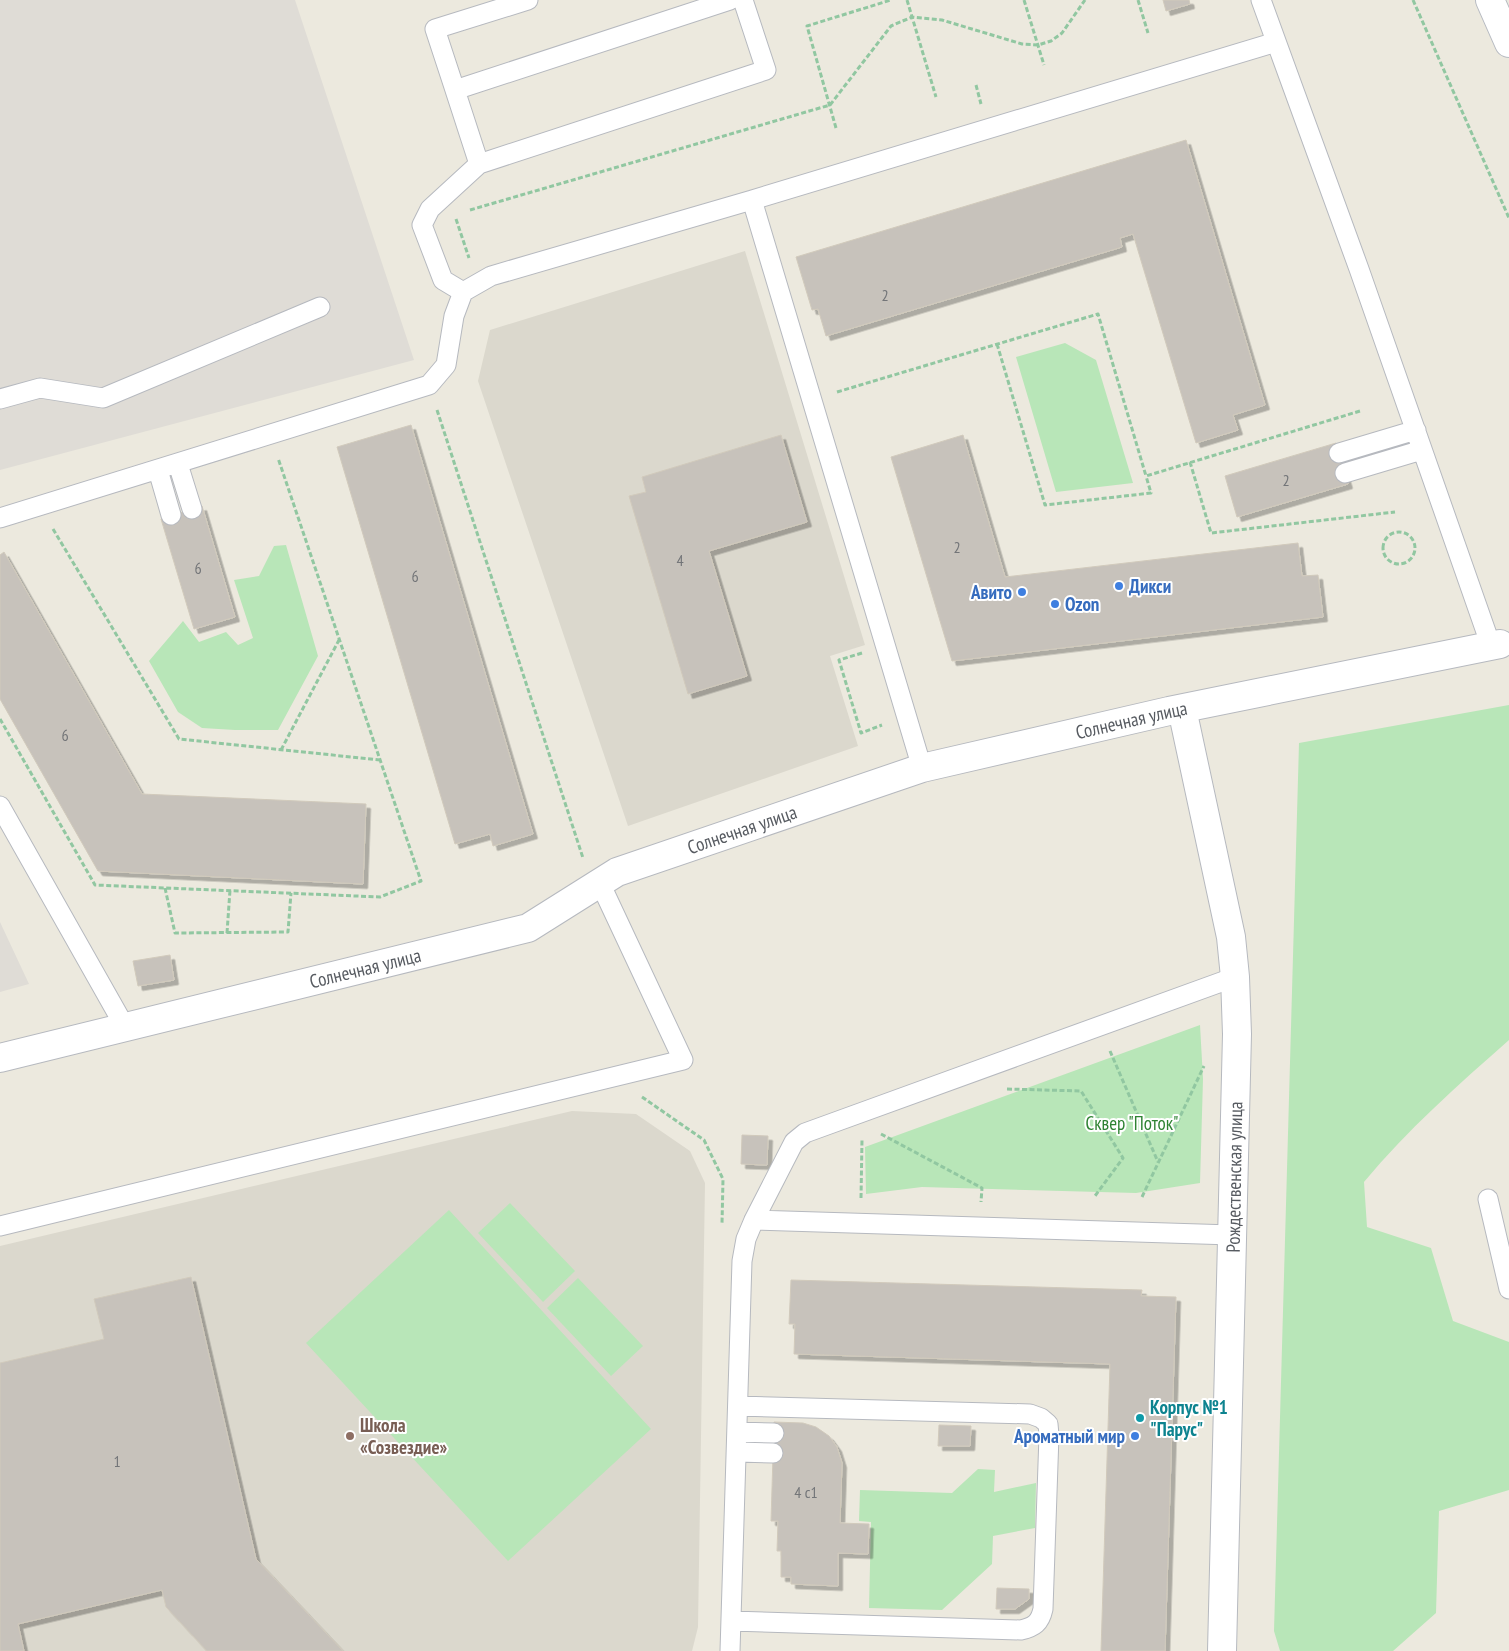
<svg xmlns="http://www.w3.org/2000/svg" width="1509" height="1651" font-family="'PT Sans Narrow',sans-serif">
<defs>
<filter id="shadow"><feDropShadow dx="4.5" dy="4.5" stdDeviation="0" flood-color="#0004"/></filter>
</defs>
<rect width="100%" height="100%" fill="#ece9de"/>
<path fill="#dfdcd6" d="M0 0H295L414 360 0 470Z
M0 922 29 984 0 992Z"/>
<path fill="#dbd8cd" d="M745 251 865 645 830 656 858 746 628 826 478 381 490 330Z
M572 1111 636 1114 690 1151 705 1183 698 1627 692 1651H0V1246Z"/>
<path fill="#b8e6b8" d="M1065 343 1096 360 1133 483 1056 492 1016 357Z
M286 545 318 656 278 730H235L202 728 178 712 149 661 183 621 199 642 226 632 238 645 253 638 234 580 259 576 274 546Z
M1509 705V1040C1458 1085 1407 1130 1364 1182L1367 1227 1431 1248 1453 1321 1509 1342V1490L1439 1511 1436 1613 1393 1651H1280L1274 1631 1299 743Z
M1200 1025 1203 1079 1200 1183 1136 1193 922 1187 866 1194 865 1147Z
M510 1203 575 1271 543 1302 478 1233Z
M449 1210 651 1429 508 1561 306 1343Z
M578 1278 643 1346 611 1376 547 1308Z
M978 1469 995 1470 994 1492 1036 1483 1035 1528 993 1536 992 1564 942 1610 869 1608 871 1522 859 1521 860 1490 952 1493Z"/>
<path fill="#c7c2bb" stroke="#d1cabc" filter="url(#shadow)" d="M1163 0H1189L1190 4 1166 11Z
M1186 140 1265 405 1233 415 1238 430 1196 443 1133 234 1120 238 1122 247 826 336 818 309 812 310 796 257Z
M411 425 533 834 493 846 490 834 455 844 337 447Z
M781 435 807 522 709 551 747 676 688 694 629 496 646 492 642 477Z
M963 435 1005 577 1298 543 1302 576 1318 575 1323 617 952 661 891 457Z
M1336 443 1348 484 1237 517 1225 476Z
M202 506 235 617 194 629 161 519Z
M4 552 142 794 366 804 363 884 98 871 0 699V555Z
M170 955 174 980 138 986 133 961Z
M742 1135 768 1136 767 1165 741 1164Z
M191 1277 256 1559 343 1651H207L166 1607 162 1590 18 1624 24 1651H0V1363L104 1339 94 1299Z
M791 1280 1142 1290 1141 1296 1176 1297 1165 1651H1101L1110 1364 794 1354 795 1324H789Z
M774 1422 803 1423 816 1427 829 1436 837 1447 842 1463 840 1523 869 1524 868 1554 838 1553V1586L791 1584V1577H781V1551H777L778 1521H771Z
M939 1425 971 1426 970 1446H938Z
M997 1588 1029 1589V1599L1015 1609H996Z"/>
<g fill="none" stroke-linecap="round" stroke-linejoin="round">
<defs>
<path id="service" d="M1261 0 1359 269 1491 646
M455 90 435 29 528 0
M479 164 455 90 730 0
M463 292 443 280 422 225 430 209 479 164 766 70 743 0
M0 399 40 388 103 398 320 307
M1339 453 1416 430
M178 464 192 509
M158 470 171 515
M1345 473 1422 450
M0 518 429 385 446 365 454 316 463 292 491 276 752 200
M922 768 752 200 1276 42
M0 806 125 1027
M1488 1199 1509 1289
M754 1220 1232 1235
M0 1226 683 1060 600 883
M737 1432 774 1433
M737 1452 773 1453
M731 1621 1021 1630C1034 1627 1040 1623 1043 1609L1049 1435 1048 1424 1041 1418 1030 1414 738 1406
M730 1651 742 1261 746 1239 754 1220 794 1142 805 1133 816 1129 1235 977"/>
<g id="minor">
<path d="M1182 709 1231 937 1235 977 1237 1034 1222 1651"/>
<path id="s1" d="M0 1058 528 928 617 872 922 768 1169 711 1500 644"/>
</g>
<path id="secondary" d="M1490 0 1509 43"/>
</defs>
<use href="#service" stroke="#b6b9bf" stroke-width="21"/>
<use href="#minor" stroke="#b6b9bf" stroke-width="30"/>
<use href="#secondary" stroke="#b7bbc2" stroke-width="30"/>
<path stroke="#91c7a1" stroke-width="3" stroke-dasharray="5 2.5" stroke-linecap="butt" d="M907 0 936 97
M1024 0 1044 65
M1138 0 1148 33
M1413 0 1509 218
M976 85 981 104
M836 128 807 26 891 0
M470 210 830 105 891 26 912 17 942 20 1022 44 1038 45 1051 41 1062 33 1085 0
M456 219 469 258
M997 344 1045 505 1151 493 1146 476
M837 392 1098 314 1146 476 1360 411
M437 410 583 858
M1190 462 1211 533 1395 512
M53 529 179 739 380 760
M1383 548a16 16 0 1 1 32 0a16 16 0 1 1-32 0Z
M862 653 839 660 861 733 882 725
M0 719 95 885 380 897 421 881 278 458
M281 750 339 640
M165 888 175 933 288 932 291 893
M227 933 230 890
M1110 1051 1158 1162
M1007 1089 1081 1091 1123 1158 1095 1196
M642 1097 704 1140 723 1179 722 1224
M881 1134 982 1188 981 1202
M1142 1197 1204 1066
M861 1198 862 1140"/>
<use href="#service" stroke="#fff" stroke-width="19"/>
<use href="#minor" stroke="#fff" stroke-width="28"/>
<use href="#secondary" stroke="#fff" stroke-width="28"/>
</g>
<g fill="#3f7fe0" stroke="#fff" stroke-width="2">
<circle cx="1119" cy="586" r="5"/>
<circle cx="1022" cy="592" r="5"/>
<circle cx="1055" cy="604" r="5"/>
<circle cx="1135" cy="1436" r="5"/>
</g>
<circle fill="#0f9aa8" stroke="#fff" stroke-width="2" cx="1140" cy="1418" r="5"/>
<circle fill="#8d6e63" stroke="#fff" stroke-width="2" cx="350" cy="1436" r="5"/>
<g text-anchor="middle" stroke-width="4" stroke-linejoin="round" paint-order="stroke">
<g font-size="16" fill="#737578">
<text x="885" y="301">2</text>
<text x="1286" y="486">2</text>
<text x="957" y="553">2</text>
<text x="680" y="566">4</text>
<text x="198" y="574">6</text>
<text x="415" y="582">6</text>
<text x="65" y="741">6</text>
<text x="117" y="1467">1</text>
<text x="806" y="1498">4 с1</text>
</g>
<g font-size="19" font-weight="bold" fill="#366cbe" stroke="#fff" text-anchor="start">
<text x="1129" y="593">Дикси</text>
<text x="1012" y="599" text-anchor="end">Авито</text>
<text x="1065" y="611">Ozon</text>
<text x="1125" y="1443" text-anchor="end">Ароматный мир</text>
</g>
<g font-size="19" fill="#575b61" stroke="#fff">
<text dy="7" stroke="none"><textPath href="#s1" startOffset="1186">Солнечная улица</textPath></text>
<text dy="7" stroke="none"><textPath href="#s1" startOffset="781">Солнечная улица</textPath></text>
<text dy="7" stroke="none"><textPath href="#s1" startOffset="376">Солнечная улица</textPath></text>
<text transform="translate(1234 1177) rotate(-89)" y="7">Рождественская улица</text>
</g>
<g font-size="19" fill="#2e8232" stroke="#fff">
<text x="1132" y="1130">Сквер "Поток"</text>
</g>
<g font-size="19" font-weight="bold" fill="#0d838f" stroke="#fff" text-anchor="start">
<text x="1150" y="1414">Корпус №1<tspan x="1150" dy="22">"Парус"</tspan></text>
</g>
<g font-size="19" font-weight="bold" fill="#785e54" stroke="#fff" text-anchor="start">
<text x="360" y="1432">Школа<tspan x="360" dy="22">«Созвездие»</tspan></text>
</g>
</g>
</svg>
